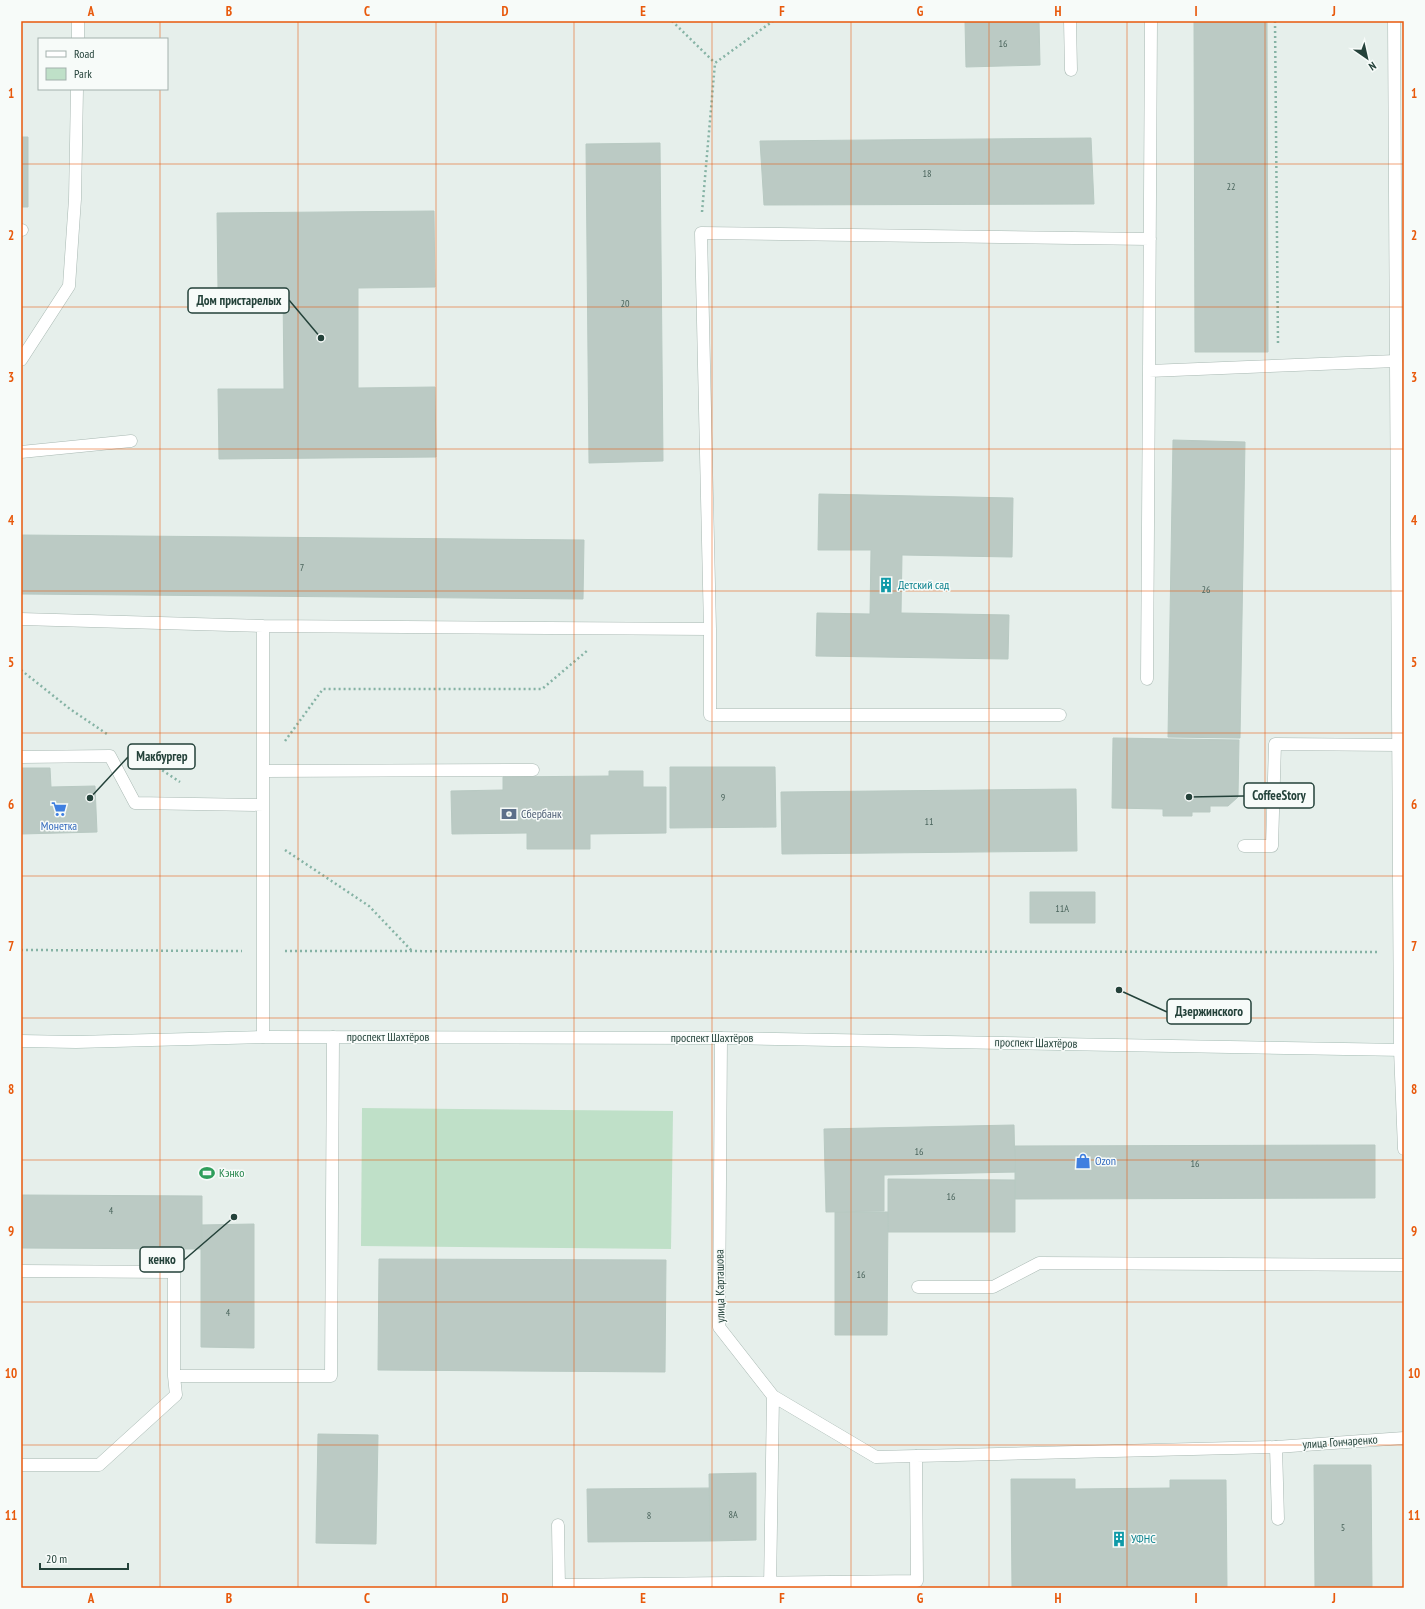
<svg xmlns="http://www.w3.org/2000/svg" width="1425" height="1609" font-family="'PT Sans Narrow',sans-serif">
<rect width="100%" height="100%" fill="#e6efeb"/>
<path fill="#bfe0c8" d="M362 1108 673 1111 671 1249 361 1246Z"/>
<path fill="#bbcac4" stroke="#b8c9c2" d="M965 21H1039L1040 65 966 67Z
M1194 21H1267L1268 352H1195Z
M21 137H28V207H21Z
M1091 138 1094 204 764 205 760 141Z
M660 143 663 461 589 463 586 144Z
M434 211 435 287 358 288V388L435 387 436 457 219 459 218 389H284L283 288 218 289 217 213Z
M1173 440 1245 442 1240 738 1168 737Z
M819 494 1013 498 1012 557 902 555 901 613 1009 615 1008 659 816 656 817 613 870 614 871 550H818Z
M21 535 584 540 583 599 21 594Z
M1113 738 1239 740 1238 797 1228 806H1210V812H1192V816H1163V809L1112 808Z
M670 767H775L776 827 670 828Z
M21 768H50L51 787 95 786 97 832 21 834Z
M609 771H643V787H666V833L590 834V849H527V833L452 834 451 791 503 790V777L609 776Z
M1076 789 1077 851 782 854 781 792Z
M1030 892H1095V923H1030Z
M1014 1125 1015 1172 884 1175V1211L826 1212 824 1129Z
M1375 1145V1198L1015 1199V1146Z
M888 1179 1015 1180V1232H888Z
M21 1195 202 1196V1249L21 1248Z
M835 1212H888L887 1335H835Z
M254 1224V1348L201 1347V1225Z
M379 1259 666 1260 665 1372 378 1370Z
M318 1434 378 1435 376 1544 316 1543Z
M1314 1465H1371L1372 1588H1315Z
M756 1473V1540L710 1541 709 1474Z
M1011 1479H1075V1489L1170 1488V1480H1226L1227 1588H1012Z
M710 1488V1541L588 1542 587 1489Z"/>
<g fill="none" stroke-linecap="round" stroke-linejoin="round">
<defs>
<path id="lane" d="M1070 21 1071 70
M1151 21 1149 371 1396 361
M78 39V21
M21 230H22
M21 360 69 286 75 199 77 89
M21 452 131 441
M21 619 263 626
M1147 679 1149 371
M1060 715H710V629L701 233 1150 239
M21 757 110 756 135 803 263 805
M263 771 533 770
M1244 846H1272L1275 744 1399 745
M263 1037V626L710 629
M721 1038 719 1327 773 1396 770 1588
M21 1271 174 1272V1376L176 1395 99 1465H21
M918 1287H993L1039 1263 1404 1265
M174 1376H331L333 1037
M773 1396 876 1457 1276 1447 1278 1519
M558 1525 559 1588
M559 1585 727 1583
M727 1588V1583L917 1581 916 1456"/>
<path id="street" d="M1394 21 1400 1050 1404 1149
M1276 1447 1404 1438"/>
<path id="secondary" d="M21 1041 76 1042 263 1037 721 1038 1404 1050"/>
</defs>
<use href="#lane" stroke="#a8b8b2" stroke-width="13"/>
<use href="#street" stroke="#a8b8b2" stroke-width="13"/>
<use href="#secondary" stroke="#a4bbb3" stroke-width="13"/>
<path stroke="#86b3a5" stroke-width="2.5" stroke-dasharray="2 3" stroke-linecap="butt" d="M672 21 715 63
M1275 21 1278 344
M702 212 715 63 773 21
M21 670 70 709 107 734
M285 741 323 689H542L588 650
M133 751 180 782
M285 850 369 906 412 951
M21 950 242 951
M285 951 1378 952"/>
<use href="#lane" stroke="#fff" stroke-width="12"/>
<use href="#street" stroke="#fff" stroke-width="12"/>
<use href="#secondary" stroke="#fff" stroke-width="12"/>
</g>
<path fill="none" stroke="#e8590c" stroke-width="1" stroke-opacity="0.55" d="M160 21V39M298 21V1588M436 21V1588M574 21V1588M712 21V1588M851 21V1588M989 21V1588M1127 21V1588M1265 21V1588M160 89V1588M21 164H1404M21 307H1404M21 449H1404M21 591H1404M21 733H1404M21 876H1404M21 1018H1404M21 1160H1404M21 1302H1404M21 1445H1404"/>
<defs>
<symbol id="building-bare" viewBox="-9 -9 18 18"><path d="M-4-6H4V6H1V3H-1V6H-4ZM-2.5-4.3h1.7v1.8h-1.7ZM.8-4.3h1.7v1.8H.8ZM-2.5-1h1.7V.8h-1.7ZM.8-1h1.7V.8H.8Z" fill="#0f9aa8" stroke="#f7fbf9" stroke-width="2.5" paint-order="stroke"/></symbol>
<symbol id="supermarket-bare" viewBox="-9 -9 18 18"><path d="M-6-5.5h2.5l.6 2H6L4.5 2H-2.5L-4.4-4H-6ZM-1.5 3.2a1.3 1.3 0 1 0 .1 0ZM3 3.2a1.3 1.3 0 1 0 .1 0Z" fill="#3f7fe0" stroke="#f7fbf9" stroke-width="2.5" paint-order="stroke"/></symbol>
<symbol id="bank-bare" viewBox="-9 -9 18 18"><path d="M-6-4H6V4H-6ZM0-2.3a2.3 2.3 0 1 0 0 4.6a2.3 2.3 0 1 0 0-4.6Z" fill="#5c6f8a" stroke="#f7fbf9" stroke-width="2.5" paint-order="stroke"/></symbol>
<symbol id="shop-bare" viewBox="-9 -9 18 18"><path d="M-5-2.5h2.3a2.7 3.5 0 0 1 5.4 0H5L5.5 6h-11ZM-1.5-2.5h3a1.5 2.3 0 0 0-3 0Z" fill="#3f7fe0" stroke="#f7fbf9" stroke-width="2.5" paint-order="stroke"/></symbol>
<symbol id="stadium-bare" viewBox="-9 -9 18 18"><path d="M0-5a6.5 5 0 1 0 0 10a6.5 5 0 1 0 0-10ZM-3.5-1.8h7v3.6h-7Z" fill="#2e9e5b" stroke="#f7fbf9" stroke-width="2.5" paint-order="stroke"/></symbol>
</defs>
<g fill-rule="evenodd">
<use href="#building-bare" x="875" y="574" width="22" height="22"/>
<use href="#supermarket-bare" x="48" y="798" width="22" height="22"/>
<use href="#bank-bare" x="498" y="803" width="22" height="22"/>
<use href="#shop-bare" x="1072" y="1150" width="22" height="22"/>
<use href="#stadium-bare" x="196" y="1162" width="22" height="22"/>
<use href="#building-bare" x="1108" y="1528" width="22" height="22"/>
</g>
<g text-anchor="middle" stroke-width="3" stroke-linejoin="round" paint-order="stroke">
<g font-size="10" fill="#4a645c">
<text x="1003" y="47">16</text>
<text x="927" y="177">18</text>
<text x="1231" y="190">22</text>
<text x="625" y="307">20</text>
<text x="302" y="571">7</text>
<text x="1206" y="593">26</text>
<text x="723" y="801">9</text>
<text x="929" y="825">11</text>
<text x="1062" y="912">11А</text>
<text x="919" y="1155">16</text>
<text x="1195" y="1167">16</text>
<text x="951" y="1200">16</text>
<text x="111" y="1214">4</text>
<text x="861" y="1278">16</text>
<text x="228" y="1316">4</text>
<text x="733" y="1518">8А</text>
<text x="649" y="1519">8</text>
<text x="1343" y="1531">5</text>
</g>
<g font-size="12" fill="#0d838f" stroke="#f7fbf9" text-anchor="start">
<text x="898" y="589">Детский сад</text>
<text x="1131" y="1543">УФНС</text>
</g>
<g font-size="12" fill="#4e5e75" stroke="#f7fbf9" text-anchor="start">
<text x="521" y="818">Сбербанк</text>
</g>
<g font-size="12" fill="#366cbe" stroke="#f7fbf9">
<text x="59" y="830">Монетка</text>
<text x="1095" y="1165" text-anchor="start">Ozon</text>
</g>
<g font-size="12" fill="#24423a" stroke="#f7fbf9">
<text x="388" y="1041">проспект Шахтёров</text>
<text x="712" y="1042">проспект Шахтёров</text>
<text transform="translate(1036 1043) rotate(1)" y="4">проспект Шахтёров</text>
<text transform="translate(720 1286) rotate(-91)" y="4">улица Карташова</text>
<text transform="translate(1340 1442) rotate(-4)" y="4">улица Гончаренко</text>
</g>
<g font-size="12" fill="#27864d" stroke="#f7fbf9" text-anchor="start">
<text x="219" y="1177">Кэнко</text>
</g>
</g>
<path fill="none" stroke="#24423a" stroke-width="1.5" d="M321 338L289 300M90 798L128 757M1189 797L1244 796M1119 990L1167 1012M234 1217L184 1260"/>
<g fill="#24423a" stroke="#f7fbf9" stroke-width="1.5">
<circle cx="321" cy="338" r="4"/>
<circle cx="90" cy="798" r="4"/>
<circle cx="1189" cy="797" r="4"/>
<circle cx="1119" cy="990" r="4"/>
<circle cx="234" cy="1217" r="4"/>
</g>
<g fill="#f7fbf9" stroke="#24423a" stroke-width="1.5">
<rect x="188" y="288" width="101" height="25" rx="4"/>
<rect x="128" y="744" width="67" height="25" rx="4"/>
<rect x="1244" y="783" width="70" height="25" rx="4"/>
<rect x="1167" y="999" width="84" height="25" rx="4"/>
<rect x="140" y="1247" width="44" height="25" rx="4"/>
</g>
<g font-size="13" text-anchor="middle" font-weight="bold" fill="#24423a">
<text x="239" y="305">Дом пристарелых</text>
<text x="162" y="761">Макбургер</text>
<text x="1279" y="800">CoffeeStory</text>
<text x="1209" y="1016">Дзержинского</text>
<text x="162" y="1264">кенко</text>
</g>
<rect width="1425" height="1609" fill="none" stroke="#f7fbf9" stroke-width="44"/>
<rect x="38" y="38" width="130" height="52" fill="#f7fbf9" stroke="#a3b1ad"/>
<rect x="46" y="51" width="20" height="6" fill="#ffffff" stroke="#a3b1ad"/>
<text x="74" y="58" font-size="12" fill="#24423a">Road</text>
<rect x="46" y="68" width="20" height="12" fill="#bfe0c8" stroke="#a3b1ad"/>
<text x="74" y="78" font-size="12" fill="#24423a">Park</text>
<g transform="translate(1367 58) rotate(146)" stroke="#f7fbf9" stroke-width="3" paint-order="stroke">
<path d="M0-3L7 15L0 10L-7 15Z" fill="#24423a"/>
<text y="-6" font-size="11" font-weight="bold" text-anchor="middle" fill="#24423a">N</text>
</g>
<path d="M40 1563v6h88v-6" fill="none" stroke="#24423a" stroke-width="2"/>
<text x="46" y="1563" font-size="12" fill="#24423a" stroke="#f7fbf9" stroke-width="3" paint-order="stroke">20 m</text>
<rect x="22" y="22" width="1381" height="1565" fill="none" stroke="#e8590c" stroke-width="1.5"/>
<g font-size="13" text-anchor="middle" font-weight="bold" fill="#e8590c">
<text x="91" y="16">A</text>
<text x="229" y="16">B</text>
<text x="367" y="16">C</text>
<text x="505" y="16">D</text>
<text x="643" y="16">E</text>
<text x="782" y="16">F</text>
<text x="920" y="16">G</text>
<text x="1058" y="16">H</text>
<text x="1196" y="16">I</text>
<text x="1334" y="16">J</text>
<text x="11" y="98">1</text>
<text x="1414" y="98">1</text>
<text x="11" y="240">2</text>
<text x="1414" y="240">2</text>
<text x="11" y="382">3</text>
<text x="1414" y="382">3</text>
<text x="11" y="525">4</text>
<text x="1414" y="525">4</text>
<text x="11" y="667">5</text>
<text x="1414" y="667">5</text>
<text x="11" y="809">6</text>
<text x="1414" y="809">6</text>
<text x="11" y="951">7</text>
<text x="1414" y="951">7</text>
<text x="11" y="1094">8</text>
<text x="1414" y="1094">8</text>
<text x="11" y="1236">9</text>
<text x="1414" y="1236">9</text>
<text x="11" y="1378">10</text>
<text x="1414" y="1378">10</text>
<text x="11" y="1520">11</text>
<text x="1414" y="1520">11</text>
<text x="91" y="1603">A</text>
<text x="229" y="1603">B</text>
<text x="367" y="1603">C</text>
<text x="505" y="1603">D</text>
<text x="643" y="1603">E</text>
<text x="782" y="1603">F</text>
<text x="920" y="1603">G</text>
<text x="1058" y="1603">H</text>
<text x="1196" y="1603">I</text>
<text x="1334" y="1603">J</text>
</g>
</svg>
